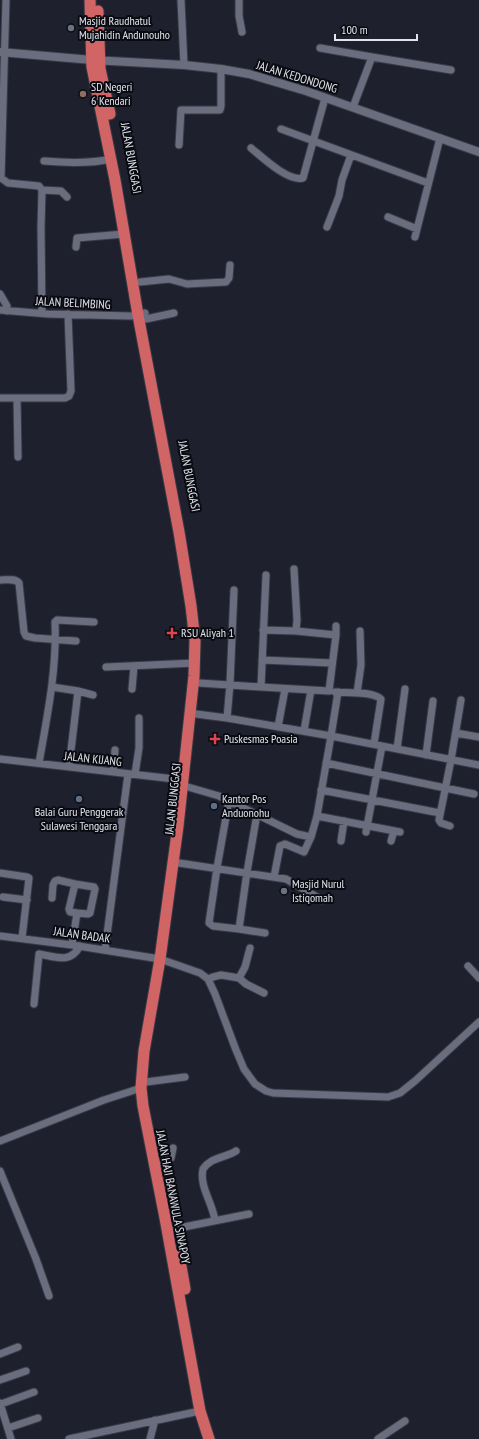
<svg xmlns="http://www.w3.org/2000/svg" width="479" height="1439" font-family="'PT Sans Narrow',sans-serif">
<rect width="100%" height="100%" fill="#1f202e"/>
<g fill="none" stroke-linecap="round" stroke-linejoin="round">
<defs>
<path id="minor" d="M6 0 1 178 8 183 39 186 42 190 41 228 42 313
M181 0 184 65
M239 0V16L242 32
M320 48 372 57 353 107
M372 57 451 70
M281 129 428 183
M179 145 181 110H220L221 106V69
M251 148C262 157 288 182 303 178L325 98
M44 161C67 163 89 164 111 159
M42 190 61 191 67 197
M388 217 417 229
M327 227 339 196 342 180 351 155
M415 237 440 138
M76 247 77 238 124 234
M140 282 169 279 187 284 226 282 229 278 230 265
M0 294 7 306V311
M0 310 48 314 131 316 145 313
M146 319 174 313
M0 398H65L69 396 71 391 68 314
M17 398 18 457
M0 580C6 580 15 578 19 583L24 632 26 636 35 638 76 641
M263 630 296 631 297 620 294 569
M336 635V626
M262 660 332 663
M106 667 195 663
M199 683 261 687 266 575
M52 687 78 691
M261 687 329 691 336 635 296 631
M132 689 134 666
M335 692C347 693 372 691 381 699L374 744
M338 692 331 736 479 765
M357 693 361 665 360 631
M227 718 230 684 234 590
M278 727 285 689
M304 731 311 690
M456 733 479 737
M397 749 405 689
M426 755 433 701
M0 759 183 780
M39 763C47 717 57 670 55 622L57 620 94 622
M326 763 474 794
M69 767 78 691 93 695
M113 772 115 750
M135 774 139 748V718
M188 787 219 796 297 834 311 837 317 816 331 736 227 718 196 714
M321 790 440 813
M229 800 217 868 209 923 213 926 239 929 247 872 257 814
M317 816 400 832
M450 826 441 823 439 820 451 760 461 700
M366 832 382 746
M341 841 344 821
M391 841 394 831
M179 863 286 879 322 900
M0 873 27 877 29 878 22 938
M274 877 280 846 285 844 304 852 311 837
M75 884 94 887 95 889 90 913 88 914 77 913
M3 897 27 900
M52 898 53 885 55 881 58 880 75 884 69 909 70 912 77 913 72 945
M239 929 265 933
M0 936 72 945 160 959 200 973 208 979 215 994 236 1050 244 1069 255 1084 266 1091 273 1093 388 1097 400 1093 415 1081 479 1022
M105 950 128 774
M468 966 479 978
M239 978 245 967 250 948
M208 979 213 977 221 975 239 978 246 984 264 993
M34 1004 39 954C57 957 70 964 80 946
M146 1082 185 1077
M0 1141 104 1100 141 1088
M160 1163 171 1158 173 1148
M0 1171 36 1259 49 1296
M215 1221C213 1203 199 1187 203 1169 211 1157 225 1158 236 1151
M174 1229 249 1214
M0 1354 18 1347
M0 1380 26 1371
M0 1403 11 1439
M1 1404 34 1392
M8 1428 38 1418
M69 1439 200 1411
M150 1439 155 1420
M378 1439 405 1421"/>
<path id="tertiary" d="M0 52 92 60 184 65 221 69 249 74 306 91 479 152"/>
<path id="trunk" d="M90 0 92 67 115 180 138 315 179 532 191 606 195 641 194 676 178 826 160 959 144 1051 141 1088 143 1106 165 1218 200 1411 209 1439
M98 11 100 69 110 114
M179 1255 185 1289"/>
</defs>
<use href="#minor" stroke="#393a45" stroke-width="9"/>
<use href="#tertiary" stroke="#393a45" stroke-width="10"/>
<use href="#trunk" stroke="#393a45" stroke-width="13"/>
<use href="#minor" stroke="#6a6d7e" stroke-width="7"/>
<use href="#tertiary" stroke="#6a6d7e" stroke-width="8"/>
<use href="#trunk" stroke="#d16465" stroke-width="11"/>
</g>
<g fill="#6b7280" stroke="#0a0b11" stroke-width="1.5">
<circle cx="71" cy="28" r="4"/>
<circle cx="284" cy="891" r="4"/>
</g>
<circle fill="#8d6e63" stroke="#0a0b11" stroke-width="1.5" cx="83" cy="94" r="4"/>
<g fill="#e0444e" stroke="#0a0b11" stroke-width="1.5">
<path d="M170 627h4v4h4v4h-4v4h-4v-4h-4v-4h4z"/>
<path d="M213 733h4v4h4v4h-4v4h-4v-4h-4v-4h4z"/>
</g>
<g fill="#5c6f8a" stroke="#0a0b11" stroke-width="1.5">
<circle cx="79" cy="799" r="4"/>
<circle cx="214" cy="806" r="4"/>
</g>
<g text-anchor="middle" stroke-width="4" stroke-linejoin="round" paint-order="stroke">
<g font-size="12" fill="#e1e3ed" stroke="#0a0b11" text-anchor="start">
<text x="79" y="25">Masjid Raudhatul<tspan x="79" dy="14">Mujahidin Andunouho</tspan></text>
<text x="91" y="91">SD Negeri<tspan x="91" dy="14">6 Kendari</tspan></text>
<text x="181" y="637">RSU Aliyah 1</text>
<text x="224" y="743">Puskesmas Poasia</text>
<text x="222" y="803">Kantor Pos<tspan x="222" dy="14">Anduonohu</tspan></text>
<text x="79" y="816" text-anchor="middle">Balai Guru Penggerak<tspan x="79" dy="14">Sulawesi Tenggara</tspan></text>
<text x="292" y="888">Masjid Nurul<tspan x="292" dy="14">Istiqomah</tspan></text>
</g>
<g font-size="12" fill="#e1e3ed" stroke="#0a0b11">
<text transform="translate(297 77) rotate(17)" y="4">JALAN KEDONDONG</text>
<text transform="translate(131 158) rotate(80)" y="4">JALAN BUNGGASI</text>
<text transform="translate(73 303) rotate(3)" y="4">JALAN BELIMBING</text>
<text transform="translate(189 476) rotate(79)" y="4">JALAN BUNGGASI</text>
<text transform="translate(93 759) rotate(6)" y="4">JALAN KIJANG</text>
<text transform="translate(173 799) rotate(-84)" y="4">JALAN BUNGGASI</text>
<text transform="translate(82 935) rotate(8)" y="4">JALAN BADAK</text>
<text transform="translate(173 1197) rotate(79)" y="4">JALAN HAJI BANAWULA SINAPOY</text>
</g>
</g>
<path d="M335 34v6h82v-6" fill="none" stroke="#e1e3ed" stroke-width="2"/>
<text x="341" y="34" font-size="12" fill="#e1e3ed" stroke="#0a0b11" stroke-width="3" paint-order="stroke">100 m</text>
</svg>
